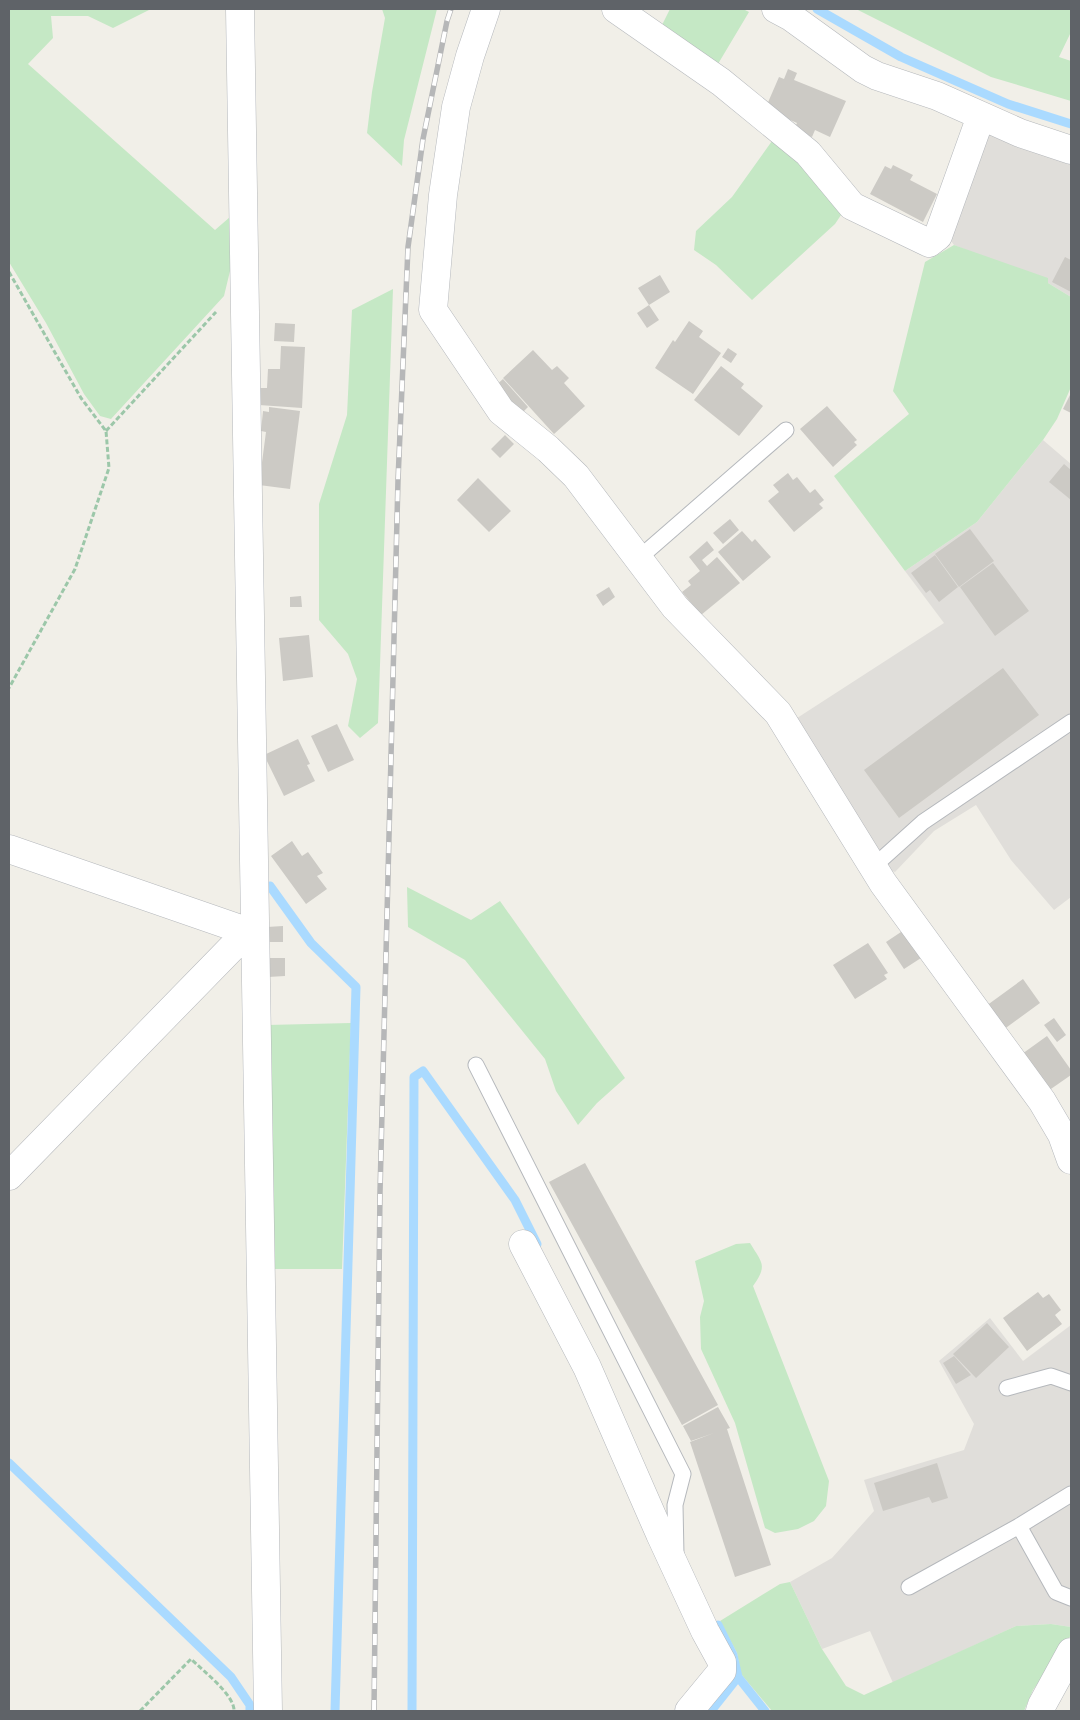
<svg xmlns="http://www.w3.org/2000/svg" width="1080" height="1720" font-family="'Fira Sans Condensed',sans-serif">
<rect width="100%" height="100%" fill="#f1efe8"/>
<path fill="#e0deda" d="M985 126 1071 158V297L1048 283 954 245 949 238Z
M1043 440 1071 464V897L1054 910 1011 860 976 805 934 831 895 872 884 868 794 720 944 623 905 571 977 522Z
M990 1318 1023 1361 1071 1325V1627L1051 1624 1016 1626 893 1683 870 1631 822 1649 790 1582 832 1558 874 1511 864 1480 964 1450 974 1424 939 1361Z"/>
<path fill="#c5e8c5" d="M9 9H151L113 28 88 16H51L53 38 28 64 215 230 230 217V271L224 296 111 419 100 416 84 394 46 323 9 262Z
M382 9H437L404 140 402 166 367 133 372 92 385 18Z
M670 9H743L749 12 715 69 659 31Z
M856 9H1071V32L1059 57 1071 61V101L991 77Z
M777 134 845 209 835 224 752 300 716 265 694 250 696 231 732 197Z
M954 245 1048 278V283L1071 297V387L1057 419 1043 440 977 522 905 571 834 476 909 414 893 391 925 262Z
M393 289 378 723 360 738 348 726 357 679 348 654 319 620V504L347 415 352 310Z
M407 887 471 920 500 901 625 1078 597 1103 578 1125 556 1091 545 1059 465 960 408 927Z
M351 1023 342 1269H274L267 1025Z
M750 1243C762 1263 768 1265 753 1286L829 1481 826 1506 814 1521 798 1529 775 1533 765 1528 735 1423 701 1349 700 1317 704 1301 695 1261 736 1244Z
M790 1582 822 1649 846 1686 864 1695 1016 1626 1051 1624 1071 1627V1635L1033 1690 1024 1711H772L741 1674 737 1653 720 1621 780 1584Z"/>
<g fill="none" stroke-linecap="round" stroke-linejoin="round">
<path stroke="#aadaff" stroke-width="9" d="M817 9 901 57 1008 104 1071 124
M270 886 311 943 356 987 335 1711
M9 1463 231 1677 250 1705V1711
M718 1625 733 1655 738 1677 765 1711
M412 1711 414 1077 423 1071 515 1200 537 1244
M711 1711 738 1677"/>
</g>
<path fill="#cccac5" d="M788 69 797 73 794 80 846 101 830 137 815 130 812 137 794 129 797 123 777 114 766 107 779 77 784 79Z
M893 165 913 175 910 180 937 194 923 222 870 194 885 166 891 169Z
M1065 257 1071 260V292L1052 282Z
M660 275 670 292 649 305 638 288Z
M649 305 659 320 647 328 637 313Z
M689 321 703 331 699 337 721 353 693 394 655 368 673 340 675 342Z
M275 323 295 324 294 342 274 341Z
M281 346 305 347 302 408 259 405V388H267L268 369H280Z
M728 348 737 354 731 363 722 357Z
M533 350 552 370 557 366 569 378 564 383 585 406 554 434 503 378Z
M721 366 744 384 741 388 763 406 739 436 694 400Z
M503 379 528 407 520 415 494 387Z
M1071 393V413L1063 409Z
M827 406 857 440 854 442 857 445 833 467 800 429Z
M269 407 300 411 290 489 259 485 266 432 261 431 263 411 269 412Z
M505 435 514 444 500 458 491 449Z
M1064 464 1071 470V500L1049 482Z
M788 473 793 480 797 477 810 493 815 489 824 500 819 504 823 508 794 532 768 501 779 492 773 485Z
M478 478 511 511 489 532 457 500Z
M730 519 739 530 723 544 713 533Z
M970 529 994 561 959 587 935 554Z
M742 531 752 542 755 539 771 557 743 581 718 552Z
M707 541 714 550 702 560 707 566 717 557 740 583 701 615 682 592 691 585 688 581 700 571 689 557Z
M935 555 958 587 939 602 930 590 926 593 911 573Z
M993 563 1029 611 995 636 960 587Z
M609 587 615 597 603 606 596 595Z
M301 596 302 607H290V597Z
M309 635 313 677 283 681 279 638Z
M1003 668 1039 715 899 818 864 770Z
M337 724 354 760 328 772 311 736Z
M298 739 310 764 307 765 315 781 284 796 264 755Z
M292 841 302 856 308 852 323 873 317 876 327 889 306 904 271 856Z
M283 926V942H267V927Z
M904 930 921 958 904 969 886 942Z
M868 943 888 973 884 975 887 979 855 999 833 965Z
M268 958H285V976L268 977Z
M1023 979 1040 1003 1003 1030 986 1006Z
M1054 1018 1066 1035 1057 1042 1044 1025Z
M1047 1036 1071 1070V1075L1048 1091 1022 1054Z
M585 1163 718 1405 682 1425 549 1182Z
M1038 1292 1043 1298 1049 1294 1061 1310 1055 1315 1062 1324 1027 1351 1003 1318Z
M987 1323 1009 1347 976 1378 953 1354Z
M954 1356 971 1375 956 1384 943 1363Z
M718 1407 730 1428 727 1429 771 1565 735 1577 690 1442 714 1433 691 1441 683 1426Z
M937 1463 948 1498 932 1503 929 1497 883 1511 874 1483Z"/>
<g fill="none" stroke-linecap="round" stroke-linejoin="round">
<defs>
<path id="lane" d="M638 559 786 430
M873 867 923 822 1071 722
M476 1065 683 1474 675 1505 676 1555
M1007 1388 1051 1376 1071 1383
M1019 1526 1071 1494
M909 1587 1019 1526 1056 1592 1071 1598"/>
<path id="street" d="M240 9 268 1711
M486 9 470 56 456 107 443 195 433 310 501 411 548 449 576 476 675 607 778 713 883 883 1042 1101 1062 1135 1071 1160
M616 9 721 82 808 153 852 206 929 243 938 236 981 116
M776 9 791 17 863 69 877 76 937 96 1020 133 1071 150
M9 849 249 932
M9 1176 255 924
M523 1244 587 1367 660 1534 705 1631 722 1662V1671L689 1711
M1040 1711 1042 1705 1071 1652"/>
</defs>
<use href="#lane" stroke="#b5b8bc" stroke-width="17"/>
<use href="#street" stroke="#b5b8bc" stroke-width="29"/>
<path stroke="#9cc7a9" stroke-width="3" stroke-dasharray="5 2.5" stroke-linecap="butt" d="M9 272 81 398 106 431 109 468 75 569 9 688
M106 431 216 312
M140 1711 191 1659C202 1670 235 1695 234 1711"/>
<use href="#lane" stroke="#fff" stroke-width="15"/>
<use href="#street" stroke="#fff" stroke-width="28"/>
<defs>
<path id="rail" d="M374 1711 380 1192 398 480 408 247 423 139 447 21 451 9"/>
</defs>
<use href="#rail" stroke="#b6b7b8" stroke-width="5.5"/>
<use href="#rail" stroke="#fff" stroke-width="4" stroke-dasharray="11" stroke-linecap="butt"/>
</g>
<rect width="1080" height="1720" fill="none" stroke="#5f6368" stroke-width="20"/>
</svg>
